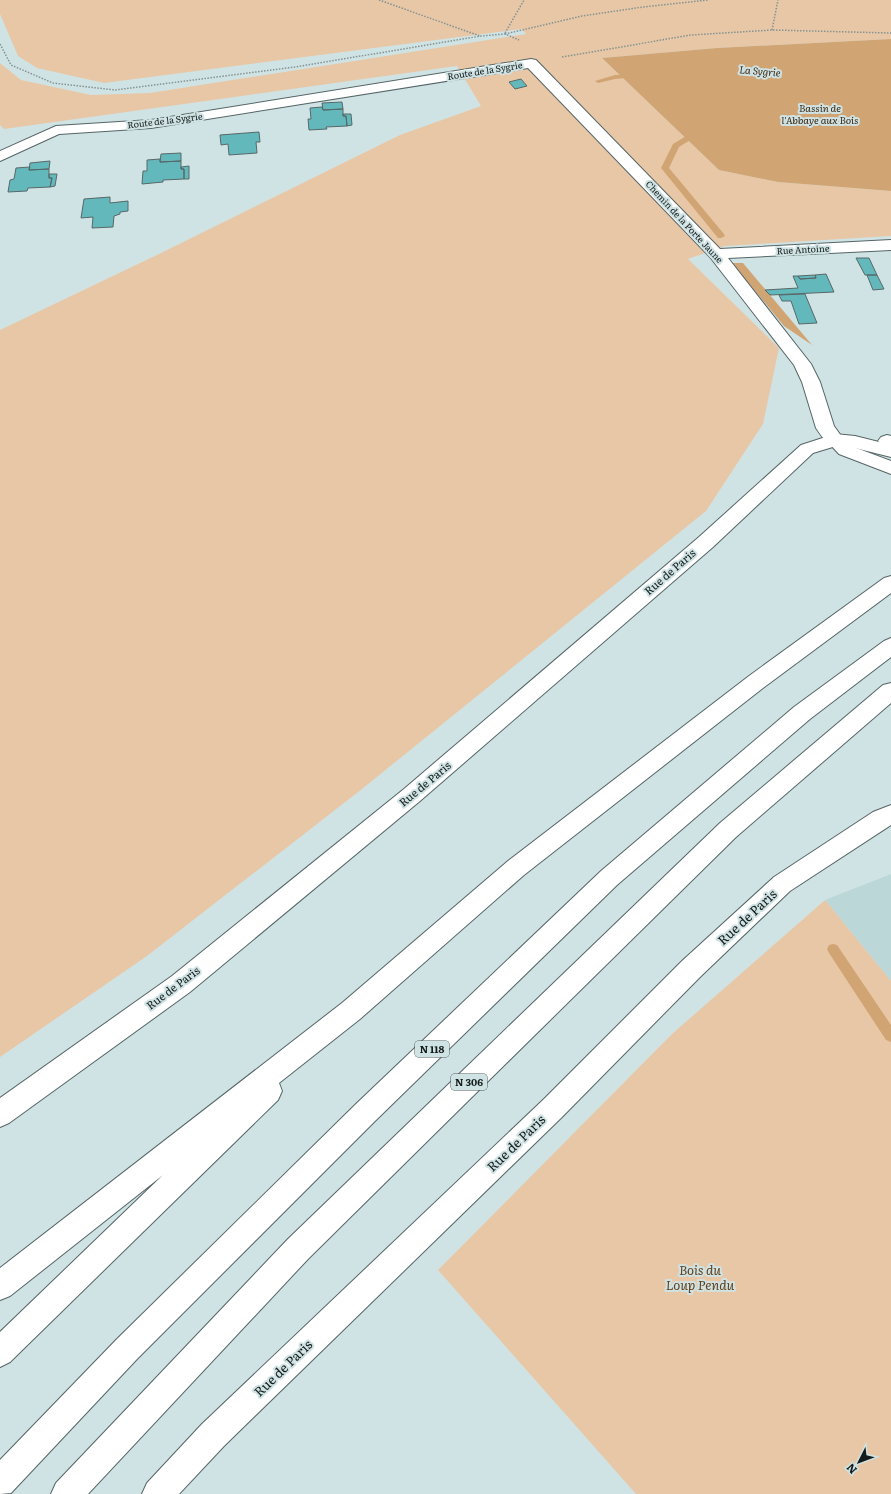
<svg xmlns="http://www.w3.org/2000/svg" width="891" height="1494" font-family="Literata,serif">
<rect width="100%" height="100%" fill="#d0e3e4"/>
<path fill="#bbd7d8" d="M891 874V981L825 900Z"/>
<path fill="#e8c7a6" d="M0 0H891V39L717 48 602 58 719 170 778 182 891 191V236L725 246 688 259 779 348 763 424 706 511 362 789 147 956 0 1057V330L161 253 400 135 481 106 457 66 4 129 0 125V63L21 80 91 95 150 93 526 34 522 29 104 83 37 68 18 56 0 14Z
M825 900 891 981V1494H636L438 1270 672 1034Z"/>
<path fill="#d1a473" d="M891 39V191L778 182 719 170 602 58 717 48Z
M732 263H743L812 345 784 326Z"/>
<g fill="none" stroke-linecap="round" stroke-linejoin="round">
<path fill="#d1a473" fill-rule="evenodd" d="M635 74 638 76 637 77 615 79 598 83 595 81 615 75Z
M696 130H699L703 132 679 147 669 168 724 234 725 236 721 238H718L661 168 673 144Z
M833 944 837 945 891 1025V1042L886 1040 829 953 827 949 829 945Z"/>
</g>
<path fill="#62b8bb" stroke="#586869" d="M521 79 527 86 515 89 509 82Z
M342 102 343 109 323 110 322 103Z
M322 107 323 110 343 109V116H346L347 126 326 127 327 129 309 130 308 119H311L310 108Z
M343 114H351L352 125 347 126 346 116H343Z
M259 132 260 142H256L257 153 229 155 228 144 221 145 220 135Z
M181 153V161L160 162 161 154Z
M160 159V162L181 161V169H184V179L163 180V182L142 184 143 171H147V160Z
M50 161 49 169 29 170 30 163Z
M189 166V179H184V169H181V167Z
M30 167 29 170 49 169V178H52L50 187 28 188 27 191 8 192 10 180 14 179 16 168Z
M49 174H57L55 186 50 187 52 178H49Z
M110 197V203L128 201V211L120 212V214L114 216 113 227 92 228 93 217 81 218 84 199Z
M856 258H869L877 275H865Z
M826 274 834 292 770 295 765 290 798 288 793 276H798L800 279 816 278 815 275Z
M815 275 816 278 800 279 798 276Z
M867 275H877L884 289 873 290Z
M805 294 817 323 799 324 791 301H782L779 295Z"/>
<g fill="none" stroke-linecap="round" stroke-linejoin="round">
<defs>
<path id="service" d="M835 434 841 436 851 446 891 461V474L839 454 826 440 829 436Z"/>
<path id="minor" d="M531 59 536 60 720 249 891 240V250L728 258 811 364 820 382 834 426 844 440 841 444C828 448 823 438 816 428L802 382 794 365 710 257 528 68 151 128 59 134 0 161V151L56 126 151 120Z
M887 435 891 436V450L885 448 878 441 881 437Z"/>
<path id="tertiary" d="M835 434 855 436 891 445V457L855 448 836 446 813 453 713 547 420 801 190 992 9 1123 0 1127V1098L172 976 404 789 699 537 801 445Z
M891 805V825L790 891 700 977 562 1117 224 1446 179 1494H142L147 1483 202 1424 544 1099 682 961 774 877 873 812Z"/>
<path id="trunk" d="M891 576V593L763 688 524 875 360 1019 279 1083 282 1091 278 1100 10 1362 0 1367V1332L163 1175 10 1296 0 1300V1268L342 1003 508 861 749 676 884 578Z
M891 638V657L810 719 617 885 374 1122 137 1359 11 1493 0 1494V1460L117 1339 356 1104 601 871 794 707 884 641Z
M891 683V703L736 837 473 1096 308 1259 88 1494H51L56 1483 288 1239 455 1078 720 823 883 685Z"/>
</defs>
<use href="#service" stroke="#556566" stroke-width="2"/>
<use href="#minor" stroke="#556566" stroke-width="2"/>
<use href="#tertiary" stroke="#556566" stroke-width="2"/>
<use href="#trunk" stroke="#556566" stroke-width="2"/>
<path stroke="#849292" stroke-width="1.5" stroke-dasharray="1.5 1.5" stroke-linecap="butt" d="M379 0 480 36
M772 30 778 0
M505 33 524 0
M505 34 582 16 643 7 708 0
M0 44 11 65 53 83 115 90 295 67 481 36 505 34 519 40
M562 57 691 35 772 30 891 33"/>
<use href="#service" fill="#fff" fill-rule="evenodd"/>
<use href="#minor" fill="#fff" fill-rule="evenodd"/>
<use href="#tertiary" fill="#fff" fill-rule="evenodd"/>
<use href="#trunk" fill="#fff" fill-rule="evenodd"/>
</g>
<g text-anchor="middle" stroke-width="4" stroke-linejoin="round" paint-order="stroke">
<g font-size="9" fill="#141b1b" stroke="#d0e3e4">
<text transform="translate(485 71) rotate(-9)" y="3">Route de la Sygrie</text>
<text transform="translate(165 121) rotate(-7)" y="3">Route de la Sygrie</text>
<text transform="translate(684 222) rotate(47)" y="3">Chemin de la Porte Jaune</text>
<text transform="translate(803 250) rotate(-3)" y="3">Rue Antoine</text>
</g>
<g font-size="10" font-style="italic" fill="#39250f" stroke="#d0e3e4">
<text transform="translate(760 71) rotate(5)" y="4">La Sygrie</text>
<text x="820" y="112">Bassin de<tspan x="820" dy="12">l'Abbaye aux Bois</tspan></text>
</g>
<g fill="#d0e3e4" stroke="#4c5757" stroke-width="1">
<rect x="415" y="1041" width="34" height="16" rx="3"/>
<rect x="451" y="1074" width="36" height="16" rx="3"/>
</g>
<g font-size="10" font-weight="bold" fill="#141b1b">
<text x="432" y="1053">N 118</text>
<text x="469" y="1086">N 306</text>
</g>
<g font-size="11" fill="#141b1b" stroke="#d0e3e4">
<text transform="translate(670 572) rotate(-41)" y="4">Rue de Paris</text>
<text transform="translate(425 784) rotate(-40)" y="4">Rue de Paris</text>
<text transform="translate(173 988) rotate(-37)" y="4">Rue de Paris</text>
</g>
<g font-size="13" fill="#141b1b" stroke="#d0e3e4">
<text transform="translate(747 917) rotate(-43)" y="5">Rue de Paris</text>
<text transform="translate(516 1143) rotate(-44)" y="5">Rue de Paris</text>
<text transform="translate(283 1368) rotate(-44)" y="5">Rue de Paris</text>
</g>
<g font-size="13" font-style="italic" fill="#61411c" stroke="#d0e3e4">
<text x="700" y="1275">Bois du<tspan x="700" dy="15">Loup Pendu</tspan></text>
</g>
</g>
<g transform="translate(859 1462) rotate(228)" stroke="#d0e3e4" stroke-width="3" paint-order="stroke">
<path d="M0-3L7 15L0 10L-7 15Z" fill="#141b1b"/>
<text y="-6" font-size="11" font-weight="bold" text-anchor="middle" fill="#141b1b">N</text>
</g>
</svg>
